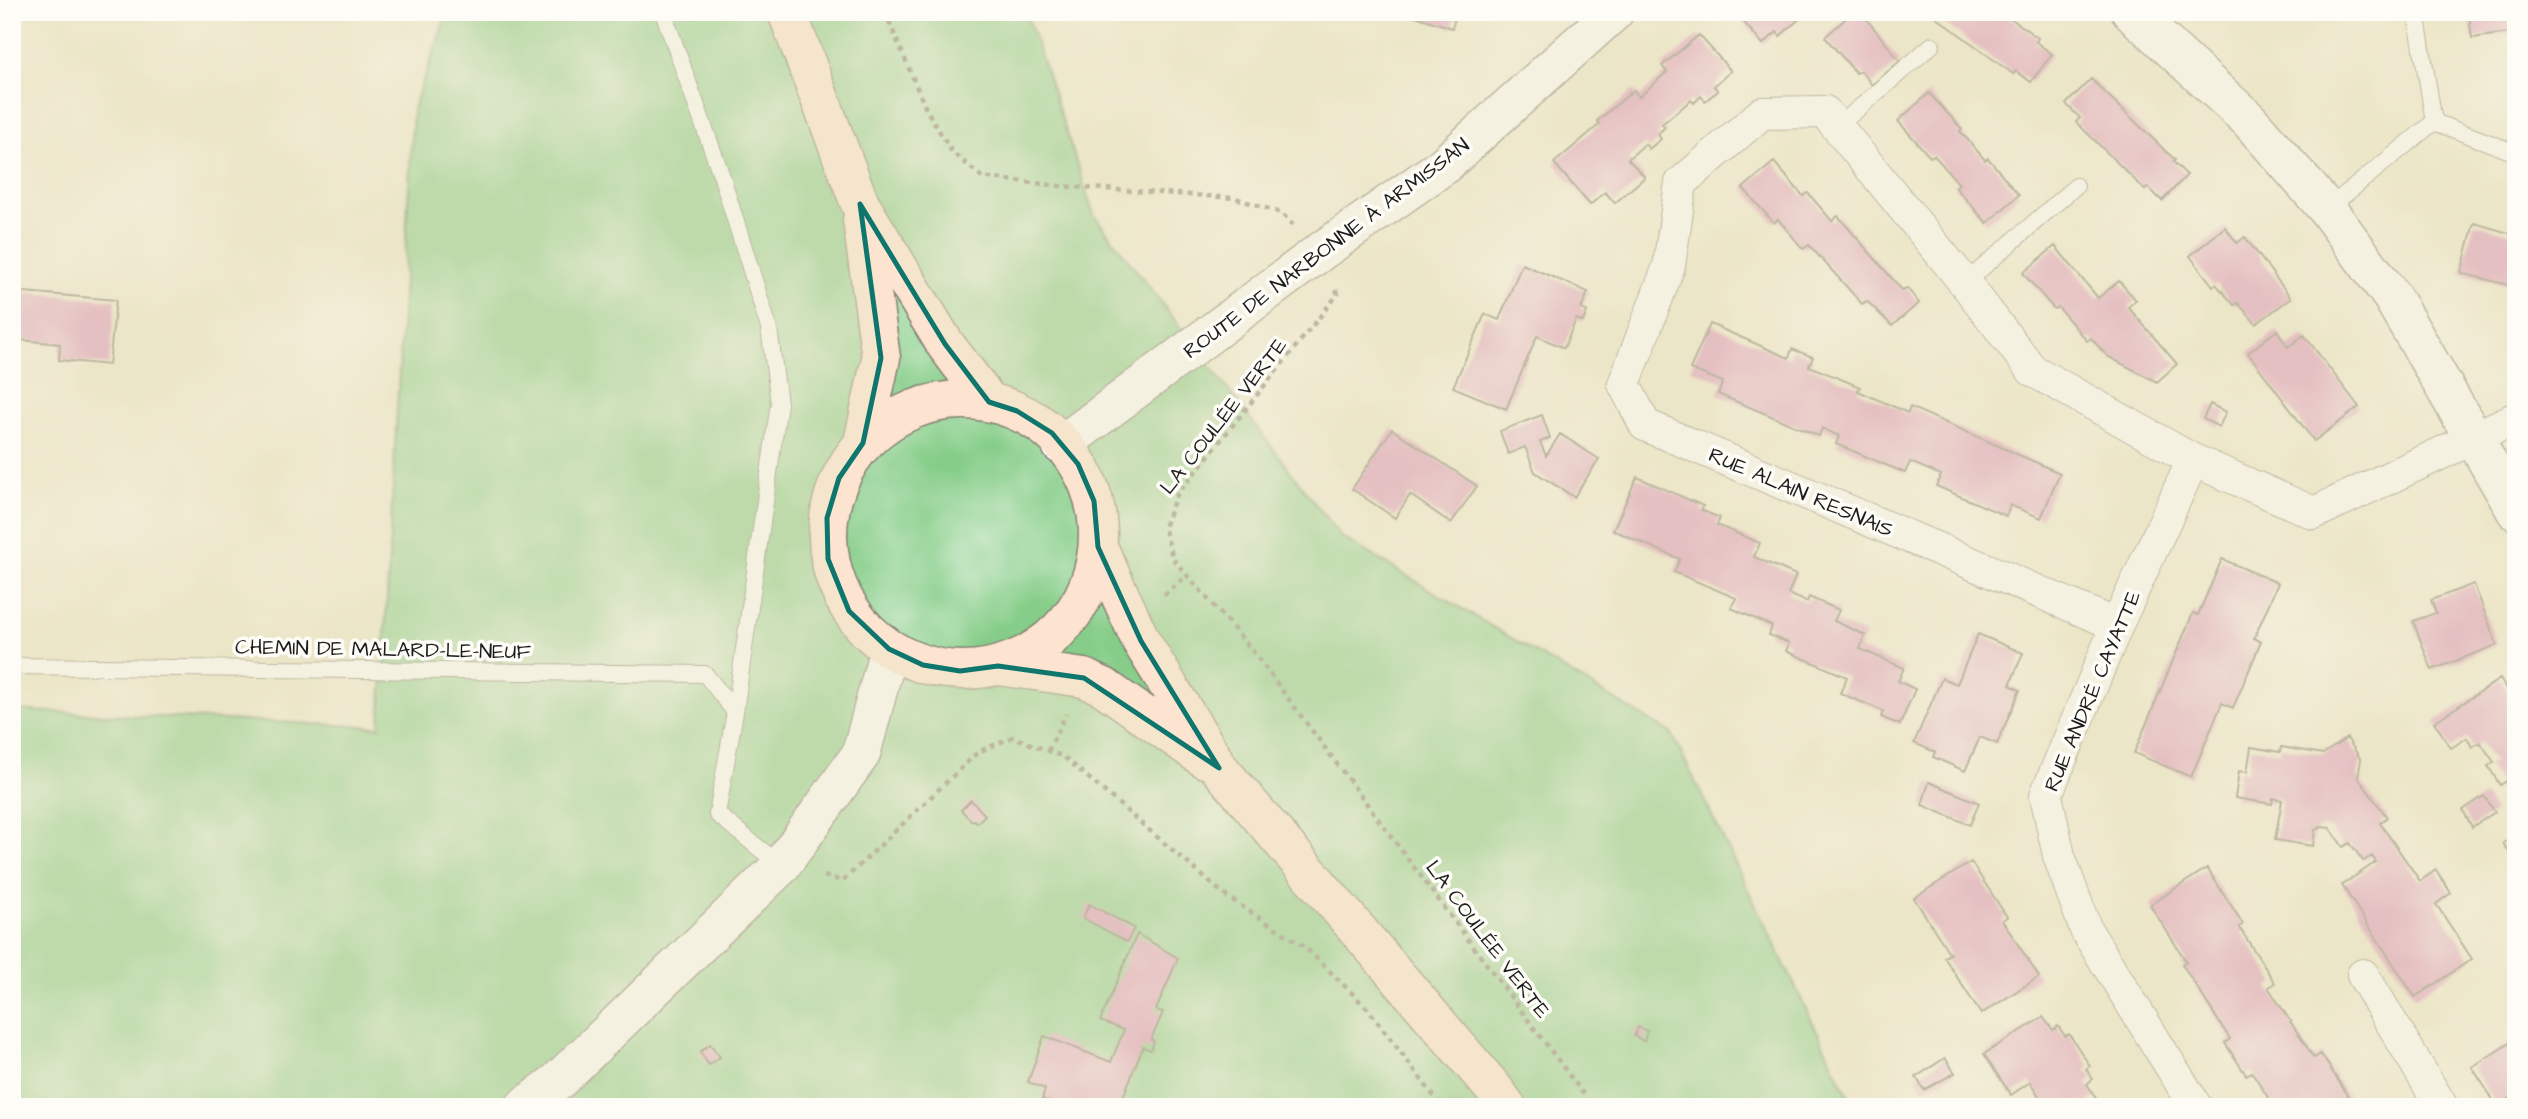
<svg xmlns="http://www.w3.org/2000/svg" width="2528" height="1119" font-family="'Architects Daughter',sans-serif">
<rect width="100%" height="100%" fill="#fdfcf7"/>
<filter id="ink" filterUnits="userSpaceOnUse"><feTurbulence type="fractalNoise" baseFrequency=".0143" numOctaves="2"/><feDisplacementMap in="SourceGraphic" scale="14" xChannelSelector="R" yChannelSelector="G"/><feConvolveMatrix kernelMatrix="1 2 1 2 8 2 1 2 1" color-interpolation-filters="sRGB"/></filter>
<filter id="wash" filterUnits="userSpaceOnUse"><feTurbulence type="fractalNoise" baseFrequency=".00686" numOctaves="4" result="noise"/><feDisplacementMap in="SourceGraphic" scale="28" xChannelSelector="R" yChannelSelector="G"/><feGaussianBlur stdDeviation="1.57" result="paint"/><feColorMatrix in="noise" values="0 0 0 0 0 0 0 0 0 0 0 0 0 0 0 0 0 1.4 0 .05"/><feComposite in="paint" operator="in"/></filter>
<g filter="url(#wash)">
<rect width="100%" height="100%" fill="#ece6c8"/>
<path fill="#85cd88" stroke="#507452" stroke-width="2" d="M448 12H1026L1094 215 1340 536 1672 734 1854 1107H12V710L380 727 413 109Z"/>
<g id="blocks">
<path fill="#db92ba" d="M1403 12H1457L1452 28Z
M1745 12H1807L1780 36 1777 32 1763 44 1739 17Z
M1853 12H1861L1900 61 1872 85 1861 71 1856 73 1825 37Z
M1938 12H2002L2038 38 2036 42 2052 54 2031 82 2016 71 2013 74 1936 17Z
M2451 12H2516V32L2472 38 2469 15 2452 18Z
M1699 35 1731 71 1714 86 1718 91 1705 101 1701 96 1694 103 1691 100 1662 124 1665 127 1658 134 1661 139 1649 149 1645 144 1628 159 1645 177 1615 203 1605 192 1590 205 1554 163 1600 124 1597 121 1634 90 1639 97 1667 72 1662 66Z
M2091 79 2175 160 2173 162 2187 175 2162 201 2148 187 2145 190 2076 122 2080 118 2066 104Z
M1929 93 1962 129 1960 131 1985 160 1988 158 2019 195 1987 223 1955 187 1959 184 1934 155 1930 157 1898 121Z
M1774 162 1803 196 1808 193 1832 221 1838 216 1902 290 1907 288 1919 303 1892 326 1867 301 1862 304 1809 245 1803 249 1778 219 1774 223 1743 188Z
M2474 223 2516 235V287L2461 273Z
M2225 227 2237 243 2245 237 2291 298 2256 324 2238 303 2234 305 2216 284 2213 286 2190 256Z
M2055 246 2098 298 2119 281 2136 300 2128 307 2177 364 2157 382 2107 356 2091 338 2087 341 2058 307 2054 309 2023 273Z
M1522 264 1588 292 1581 309 1587 311 1583 322 1576 319 1564 348 1537 336 1506 409 1453 387 1485 314 1499 320Z
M12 291 116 300 109 365 59 360 60 344 12 339Z
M1710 324 1789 358 1792 349 1813 357 1809 366 1860 387 1858 391 1908 413 1910 407 2060 473 2041 518 2010 505 2006 516 1936 486 1941 475 1910 462 1905 473 1836 444 1839 436 1822 428 1819 436 1718 394 1723 382 1690 369Z
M2277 330 2288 347 2304 335 2359 407 2314 441 2248 353Z
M2210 404 2226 412 2219 427 2203 419Z
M1542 415 1550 438 1540 442 1546 456 1560 434 1599 459 1574 497 1535 472 1525 447 1508 454 1500 431Z
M1392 429 1477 486 1451 523 1410 495 1395 518 1352 489Z
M1637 477 1703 506 1701 510 1720 518 1717 525 1760 543 1754 557 1796 575 1788 594 1807 602 1809 597 1839 610 1834 621 1865 635 1860 649 1904 668 1898 681 1915 689 1900 725 1881 717 1883 711 1840 693 1847 677 1786 651 1789 643 1769 635 1772 626 1731 608 1736 598 1674 572 1680 559 1613 530Z
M2222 559 2278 583 2254 638 2261 642 2233 708 2222 703 2191 777 2134 753 2193 613 2198 615Z
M2474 584 2497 645 2432 670 2413 621 2436 613 2431 600Z
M1978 634 2023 653 2010 685 2020 690 1997 744 1980 737 1965 771 1933 757 1935 752 1914 743 1942 678 1957 684Z
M2500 679 2516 703V775L2500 785 2488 766 2494 762 2480 742 2472 747 2467 738 2451 748 2434 722Z
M2347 738 2361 760 2358 777 2387 817 2380 823 2420 881 2436 870 2451 893 2436 904 2472 959 2415 997 2342 885 2376 862 2372 856 2363 861 2350 843 2343 847 2330 828 2321 827 2315 830 2313 846 2275 840 2282 800 2273 798 2272 804 2235 798 2239 771 2247 772 2251 747 2280 752 2281 747 2323 754Z
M1929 782 1979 803 1970 825 1922 805Z
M2484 796 2495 812 2472 827 2463 810Z
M971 800 985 815 977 823 974 820 972 821 961 810Z
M2516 836V863L2503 843Z
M1971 862 2007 917 2002 920 2039 977 1981 1014 1944 957 1950 954 1914 898Z
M2207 868 2243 924 2239 927 2275 983 2268 987 2314 1058 2321 1054 2355 1107H2274L2252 1072 2246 1075 2225 1043 2230 1039 2182 964 2186 961 2150 905Z
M1089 904 1134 928 1127 942 1083 918Z
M1137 934 1178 958 1156 1010 1163 1012 1151 1040 1154 1041 1151 1050 1143 1047 1119 1107H1051L1052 1103 1042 1099 1045 1089 1028 1082 1044 1036 1111 1062 1124 1030 1100 1021Z
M2043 1017 2053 1030 2058 1026 2065 1036 2069 1034 2090 1066 2086 1069 2093 1079 2087 1084 2096 1098 2089 1101 2093 1107H2046L2030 1082 2011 1095 1984 1054Z
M1638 1027 1647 1031 1644 1041 1634 1036Z
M2516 1039V1106L2510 1098 2497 1106 2472 1067Z
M710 1044 720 1057 709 1065 700 1052Z
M1945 1058 1955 1073 1924 1090 1916 1077Z"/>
</g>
</g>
<g filter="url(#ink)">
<use href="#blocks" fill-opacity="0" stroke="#848172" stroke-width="2"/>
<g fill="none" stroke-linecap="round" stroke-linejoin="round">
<defs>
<path id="service" d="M663 12 721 174 769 328 779 403 735 712 717 814 781 866
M2416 12 2434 122
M1837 127 1932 45
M2327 209 2434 122 2516 153
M1965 283 2076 186
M12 666 705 674 735 712"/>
<path id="minor" d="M2193 460 2117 625 2046 795 2059 856 2086 930 2196 1107
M2117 625 1645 425 1624 384 1669 266 1681 183 1762 113 1825 112 1965 283 2032 370 2193 460 2314 513 2516 418
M2363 975 2442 1107"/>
<path id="tertiary" d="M2131 12 2249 120 2327 209 2392 297 2516 511
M1061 445 1320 252 1443 166 1614 12
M524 1107 557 1082 781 866 861 754 889 649"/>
<path id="secondary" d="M787 12 860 204 945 344 989 402
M862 220 881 358 863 443
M828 535a135 135 0 1 1 270 0a135 135 0 1 1-270 0Z
M1098 547 1141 641 1219 768 1494 1089 1507 1107
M998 666 1084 678 1104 687 1205 759"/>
</defs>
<use href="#service" stroke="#848172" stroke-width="18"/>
<use href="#minor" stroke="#848172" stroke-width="34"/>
<use href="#tertiary" stroke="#848172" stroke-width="41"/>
<use href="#secondary" stroke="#848172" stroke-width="41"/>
<path stroke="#848172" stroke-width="4.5" stroke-dasharray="5 5" stroke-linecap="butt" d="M885 12 926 109 952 152 982 177 1060 186 1235 198 1281 213 1293 225
M1336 290 1338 294 1176 496 1164 527 1173 559 1252 650 1593 1107
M1164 595 1187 575
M1048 751 1066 714
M824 876 843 881 978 752 1013 737 1064 757 1226 896 1305 947 1368 1009 1442 1107"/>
<use href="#service" stroke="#fff" stroke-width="16"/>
<use href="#minor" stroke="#fff" stroke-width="32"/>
<use href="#tertiary" stroke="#fff" stroke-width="38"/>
<use href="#secondary" stroke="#fde4d1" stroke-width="38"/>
</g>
</g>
<path d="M0 0H2528V1119H0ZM860 204 945 344 989 402 1017 411 1052 433 1078 464 1094 501 1098 547 1141 641 1219 768 1084 678 998 666 960 671 923 665 889 649 849 611 828 559 827 518 839 478 863 443 881 358Z" fill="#ece6c8" fill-opacity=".55" fill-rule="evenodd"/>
<path fill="none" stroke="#0f766e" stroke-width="5" stroke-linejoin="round" d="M860 204 945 344 989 402 1017 411 1052 433 1078 464 1094 501 1098 547 1141 641 1219 768 1084 678 998 666 960 671 923 665 889 649 849 611 828 559 827 518 839 478 863 443 881 358Z"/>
<g text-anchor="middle" stroke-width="7" stroke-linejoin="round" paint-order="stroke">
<g font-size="21" fill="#1c1c1c" stroke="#fdfcf7">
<text transform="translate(1326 248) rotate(-37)" y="7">ROUTE DE NARBONNE À ARMISSAN</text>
<text transform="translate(1223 416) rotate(-52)" y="7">LA COULÉE VERTE</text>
<text transform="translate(1801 492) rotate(23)" y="7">RUE ALAIN RESNAIS</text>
<text transform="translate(383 649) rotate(1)" y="7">CHEMIN DE MALARD-LE-NEUF</text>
<text transform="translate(2092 691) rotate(-67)" y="7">RUE ANDRÉ CAYATTE</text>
<text transform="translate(1488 939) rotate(53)" y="7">LA COULÉE VERTE</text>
</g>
</g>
<rect width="2528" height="1119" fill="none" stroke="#fdfcf7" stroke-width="42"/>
</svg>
